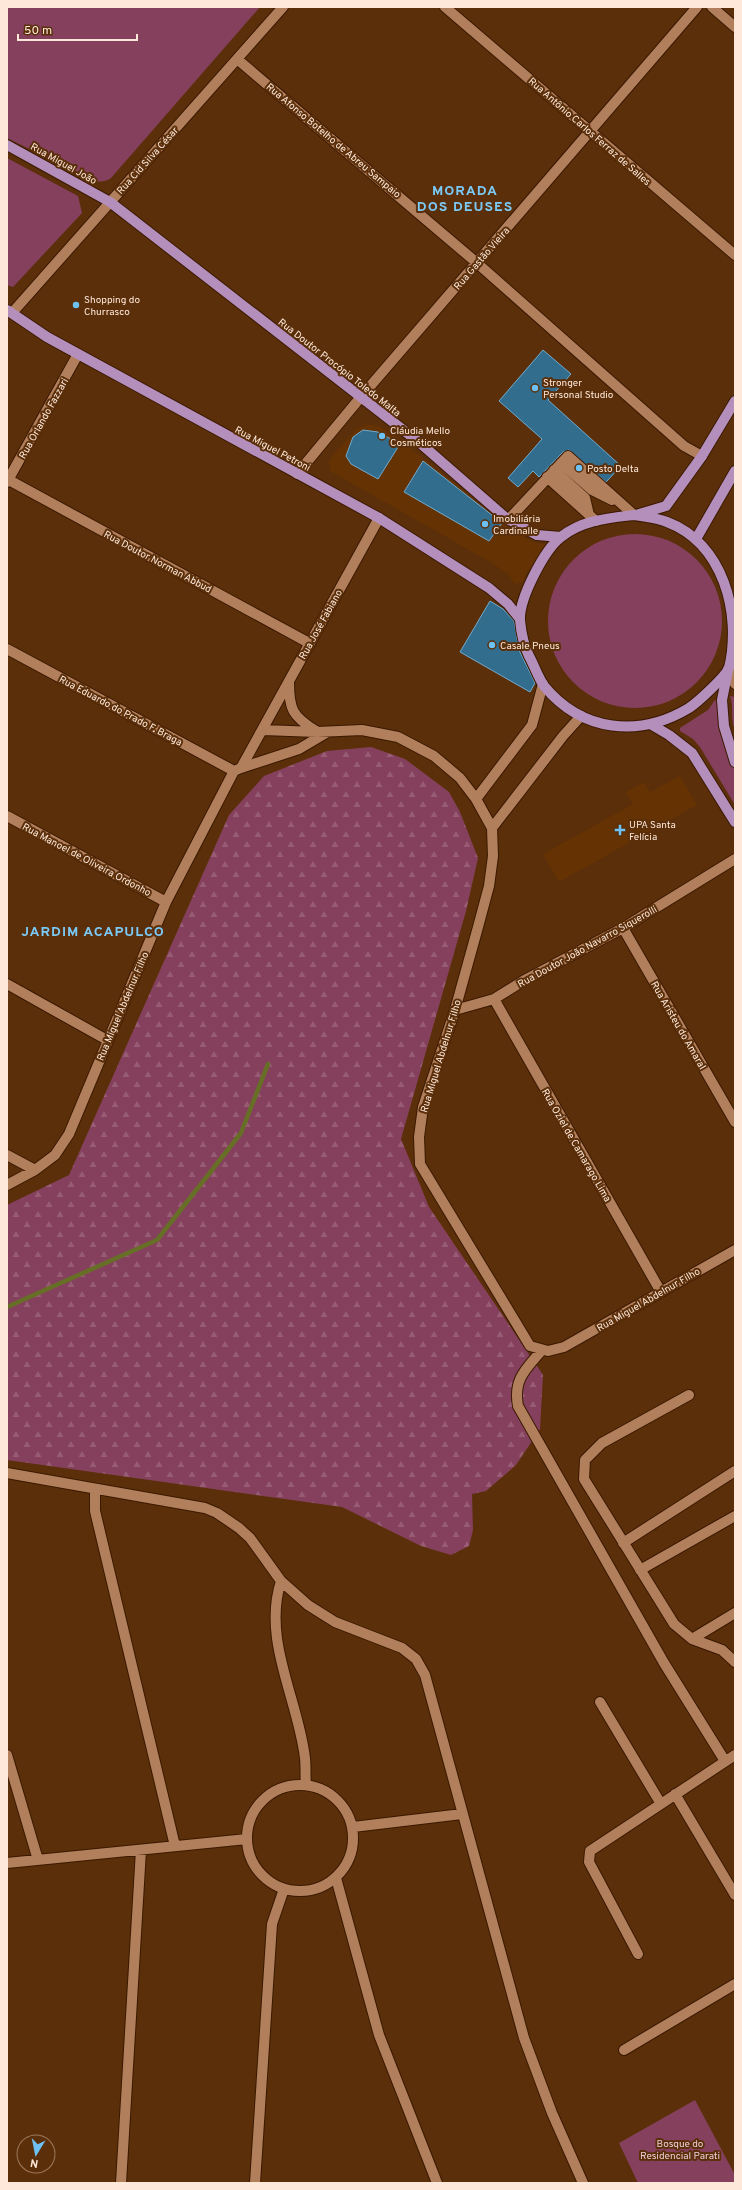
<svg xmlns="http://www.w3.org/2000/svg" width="742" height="2190" font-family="Overpass,sans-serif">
<defs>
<pattern id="forest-firs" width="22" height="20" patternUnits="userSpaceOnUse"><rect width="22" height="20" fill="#85405d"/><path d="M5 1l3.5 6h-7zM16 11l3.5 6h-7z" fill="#975c74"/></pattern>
</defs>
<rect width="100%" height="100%" fill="#5b2f0a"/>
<path fill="#653204" d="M366 425H376L393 434 516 532 533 542 548 545 527 572 523 582 515 584 508 574 492 563 330 471 329 461 335 453 356 429Z
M680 776 697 805 559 882 543 854 633 804 626 792 644 782 650 792Z"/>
<path fill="#85405d" d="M7 7H260L111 178C105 182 101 182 94 181L7 138Z
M7 158 78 196 82 213 13 287 7 285Z
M548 621a87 87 0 1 1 174 0a87 87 0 1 1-174 0Z
M730 696 735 697V730C730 719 734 706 730 696Z
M715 700 718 701 720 733 727 753 735 768V805L700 747 693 739 680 731V728L708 710Z
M695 2100 735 2175V2183H638L619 2143Z"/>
<path fill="url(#forest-firs)" d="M371 747 405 759 449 792 460 812 478 858 466 911 401 1139 429 1207 543 1375 540 1429 516 1465 486 1491 472 1494 473 1530 469 1546 451 1555 421 1546 342 1507 7 1460V1205L69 1175 229 815 264 776 327 751Z"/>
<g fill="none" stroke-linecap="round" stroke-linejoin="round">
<path stroke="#676f27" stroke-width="4.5" d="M7 1307 157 1240 241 1133 268 1064"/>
</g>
<path fill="#336d8e" stroke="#71abce" d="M543 350 571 374 548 400 621 466 606 482 569 450 563 452 539 477 533 471 518 487 508 478 542 439 499 401Z
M363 430 378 432 400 444 378 479 351 464 346 456 353 437Z
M423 461 502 523 489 541 404 492Z
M490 601 503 609 514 621 519 650 535 683 530 692 460 652Z"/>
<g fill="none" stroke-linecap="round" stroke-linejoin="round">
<defs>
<path id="minor" d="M445 7 735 255
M712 7 735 27
M237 59 477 263 684 446 702 456
M12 313 283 7
M561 463 592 490 612 500
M554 470 585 498 589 515
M297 474 360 398 697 7
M547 477 596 521
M7 479 309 643
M7 482 78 354
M509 519 568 456 634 515
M7 649 234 771
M728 669 735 684
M289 682C289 709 292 716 316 731
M263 730 317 732 362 730 398 737 434 756 460 778 476 799 492 828 493 856 489 886 478 927 455 1010 423 1107 419 1137 420 1164 530 1346 548 1351 564 1347 735 1250
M241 768 299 749 326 733
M476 799 532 725 543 684
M7 816 166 902
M492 828 563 736 581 716
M623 928 735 1122
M7 984 107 1040
M494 999 661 1292
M455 1010 494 999 523 981 623 928 735 859
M7 1155 35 1170
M7 1185 35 1170 55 1155 69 1134 166 902 234 771 241 768 379 518
M542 1350C526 1369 513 1379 518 1406L664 1663 725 1761
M689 1395 602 1443 585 1460 584 1479 674 1624 692 1639 722 1650 735 1662
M7 1473 205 1508 217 1513 239 1528 250 1538 281 1581 308 1605 335 1622 402 1648 416 1659 425 1675 524 2038 552 2113 583 2183
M95 1489V1511L175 1846
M623 1543 735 1471
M640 1570 735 1516
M281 1581C262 1640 298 1699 305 1758 306 1767 305 1776 306 1785
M692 1639 735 1613
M600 1702 661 1804
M7 1755 38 1860
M247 1838a53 53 0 1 1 106 0a53 53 0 1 1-106 0Z
M675 1794 735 1895
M353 1827 462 1814
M7 1863 247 1839
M336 1878 379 2035 437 2183
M638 1954 589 1862 590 1851 735 1755
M624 2050 735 1984
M121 2183 141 1850
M255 2183 272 1924 284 1889"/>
<path id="major" d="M7 145 110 202 420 443 506 518 537 535 561 537
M7 310 47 337 379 518 489 588 508 604 520 619
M634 515C645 517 657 518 667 522 723 543 742 613 729 668 725 677 698 702 689 708 639 738 582 732 544 686 538 677 534 665 529 656 524 646 521 631 520 620 519 599 544 550 561 537 582 520 609 518 634 515Z
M636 515 666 506 702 456 735 401
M696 539 735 471
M728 670 722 700 724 726 735 762
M652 725 669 735 692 753 735 822"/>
</defs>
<use href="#minor" stroke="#3a1900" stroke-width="12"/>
<use href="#major" stroke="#3a1900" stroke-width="12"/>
<use href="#minor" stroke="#b27f5c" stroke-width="10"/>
<use href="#major" stroke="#b48fbc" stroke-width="10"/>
</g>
<g fill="#6dc2f3" stroke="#5b2f0a" stroke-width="1.5">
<circle cx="76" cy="305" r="4"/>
<circle cx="535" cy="388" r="4"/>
<circle cx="382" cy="436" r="4"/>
<circle cx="579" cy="468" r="4"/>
<circle cx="485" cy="524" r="4"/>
<circle cx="492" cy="645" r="4"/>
<path d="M618 824h4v4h4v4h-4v4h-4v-4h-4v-4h4z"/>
</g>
<g text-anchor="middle" stroke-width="4" stroke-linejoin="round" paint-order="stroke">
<g font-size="10" fill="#fee8d9" stroke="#5b2f0a">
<text transform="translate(590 131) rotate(41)" y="4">Rua Antônio Carlos Ferraz de Salles</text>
<text transform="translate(334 140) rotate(40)" y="4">Rua Afonso Botelho de Abreu Sampaio</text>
<text transform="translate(147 160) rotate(-48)" y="4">Rua Cid Silva César</text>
<text transform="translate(64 163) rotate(29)" y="4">Rua Miguel João</text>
<text transform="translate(481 258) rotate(-49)" y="4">Rua Gastão Vieira</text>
<text transform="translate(340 367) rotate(38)" y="4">Rua Doutor Procópio Toledo Malta</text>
<text transform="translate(43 418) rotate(-61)" y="4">Rua Orlando Fazzari</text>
<text transform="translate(273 448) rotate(28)" y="4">Rua Miguel Petroni</text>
<text transform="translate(158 561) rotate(28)" y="4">Rua Doutor Norman Abbud</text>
<text transform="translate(320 624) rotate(-61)" y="4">Rua José Fabiano</text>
<text transform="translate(121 710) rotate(28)" y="4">Rua Eduardo do Prado F. Braga</text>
<text transform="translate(87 859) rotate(28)" y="4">Rua Manoel de Oliveira Ordonho</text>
<text transform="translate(587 946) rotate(-29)" y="4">Rua Doutor João Navarro Siquerolli</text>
<text transform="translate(122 1006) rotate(-67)" y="4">Rua Miguel Abdelnur Filho</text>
<text transform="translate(679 1025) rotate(60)" y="4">Rua Aristeu do Amaral</text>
<text transform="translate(440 1056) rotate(-73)" y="4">Rua Miguel Abdelnur Filho</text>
<text transform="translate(577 1145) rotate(60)" y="4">Rua Oziel de Camarago Lima</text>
<text transform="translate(648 1299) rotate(-30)" y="4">Rua Miguel Abdelnur Filho</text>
</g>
<g font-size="10" fill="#fee8d9" stroke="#5b2f0a" text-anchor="start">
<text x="84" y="303">Shopping do<tspan x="84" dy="12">Churrasco</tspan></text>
<text x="543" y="386">Stronger<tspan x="543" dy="12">Personal Studio</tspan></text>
<text x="390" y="434">Cláudia Mello<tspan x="390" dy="12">Cosméticos</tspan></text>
<text x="587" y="472">Posto Delta</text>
<text x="493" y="522">Imobiliária<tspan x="493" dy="12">Cardinalle</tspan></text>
<text x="500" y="649">Casale Pneus</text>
<text x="629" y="828">UPA Santa<tspan x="629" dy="12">Felícia</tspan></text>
</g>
<g font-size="10" fill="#edced8" stroke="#5b2f0a">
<text x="680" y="2147">Bosque do<tspan x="680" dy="12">Residencial Parati</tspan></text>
</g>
<g font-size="14" font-weight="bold" letter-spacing="1" fill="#7bc9f6" stroke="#5b2f0a">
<text x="465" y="195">MORADA<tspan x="465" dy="16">DOS DEUSES</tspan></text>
<text x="93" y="936">JARDIM ACAPULCO</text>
</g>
</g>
<rect width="742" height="2190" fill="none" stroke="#fee8d9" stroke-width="16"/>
<g transform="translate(36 2154) rotate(190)"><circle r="19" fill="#5b2f0a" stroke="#9c795d"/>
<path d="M0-3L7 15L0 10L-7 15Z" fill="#6dc2f3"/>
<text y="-6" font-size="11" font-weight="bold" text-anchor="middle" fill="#fee8d9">N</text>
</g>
<path d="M18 34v6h119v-6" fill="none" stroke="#fee8d9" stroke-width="2"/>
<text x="24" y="34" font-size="12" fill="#fee8d9" stroke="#5b2f0a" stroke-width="3" paint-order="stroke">50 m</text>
</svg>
